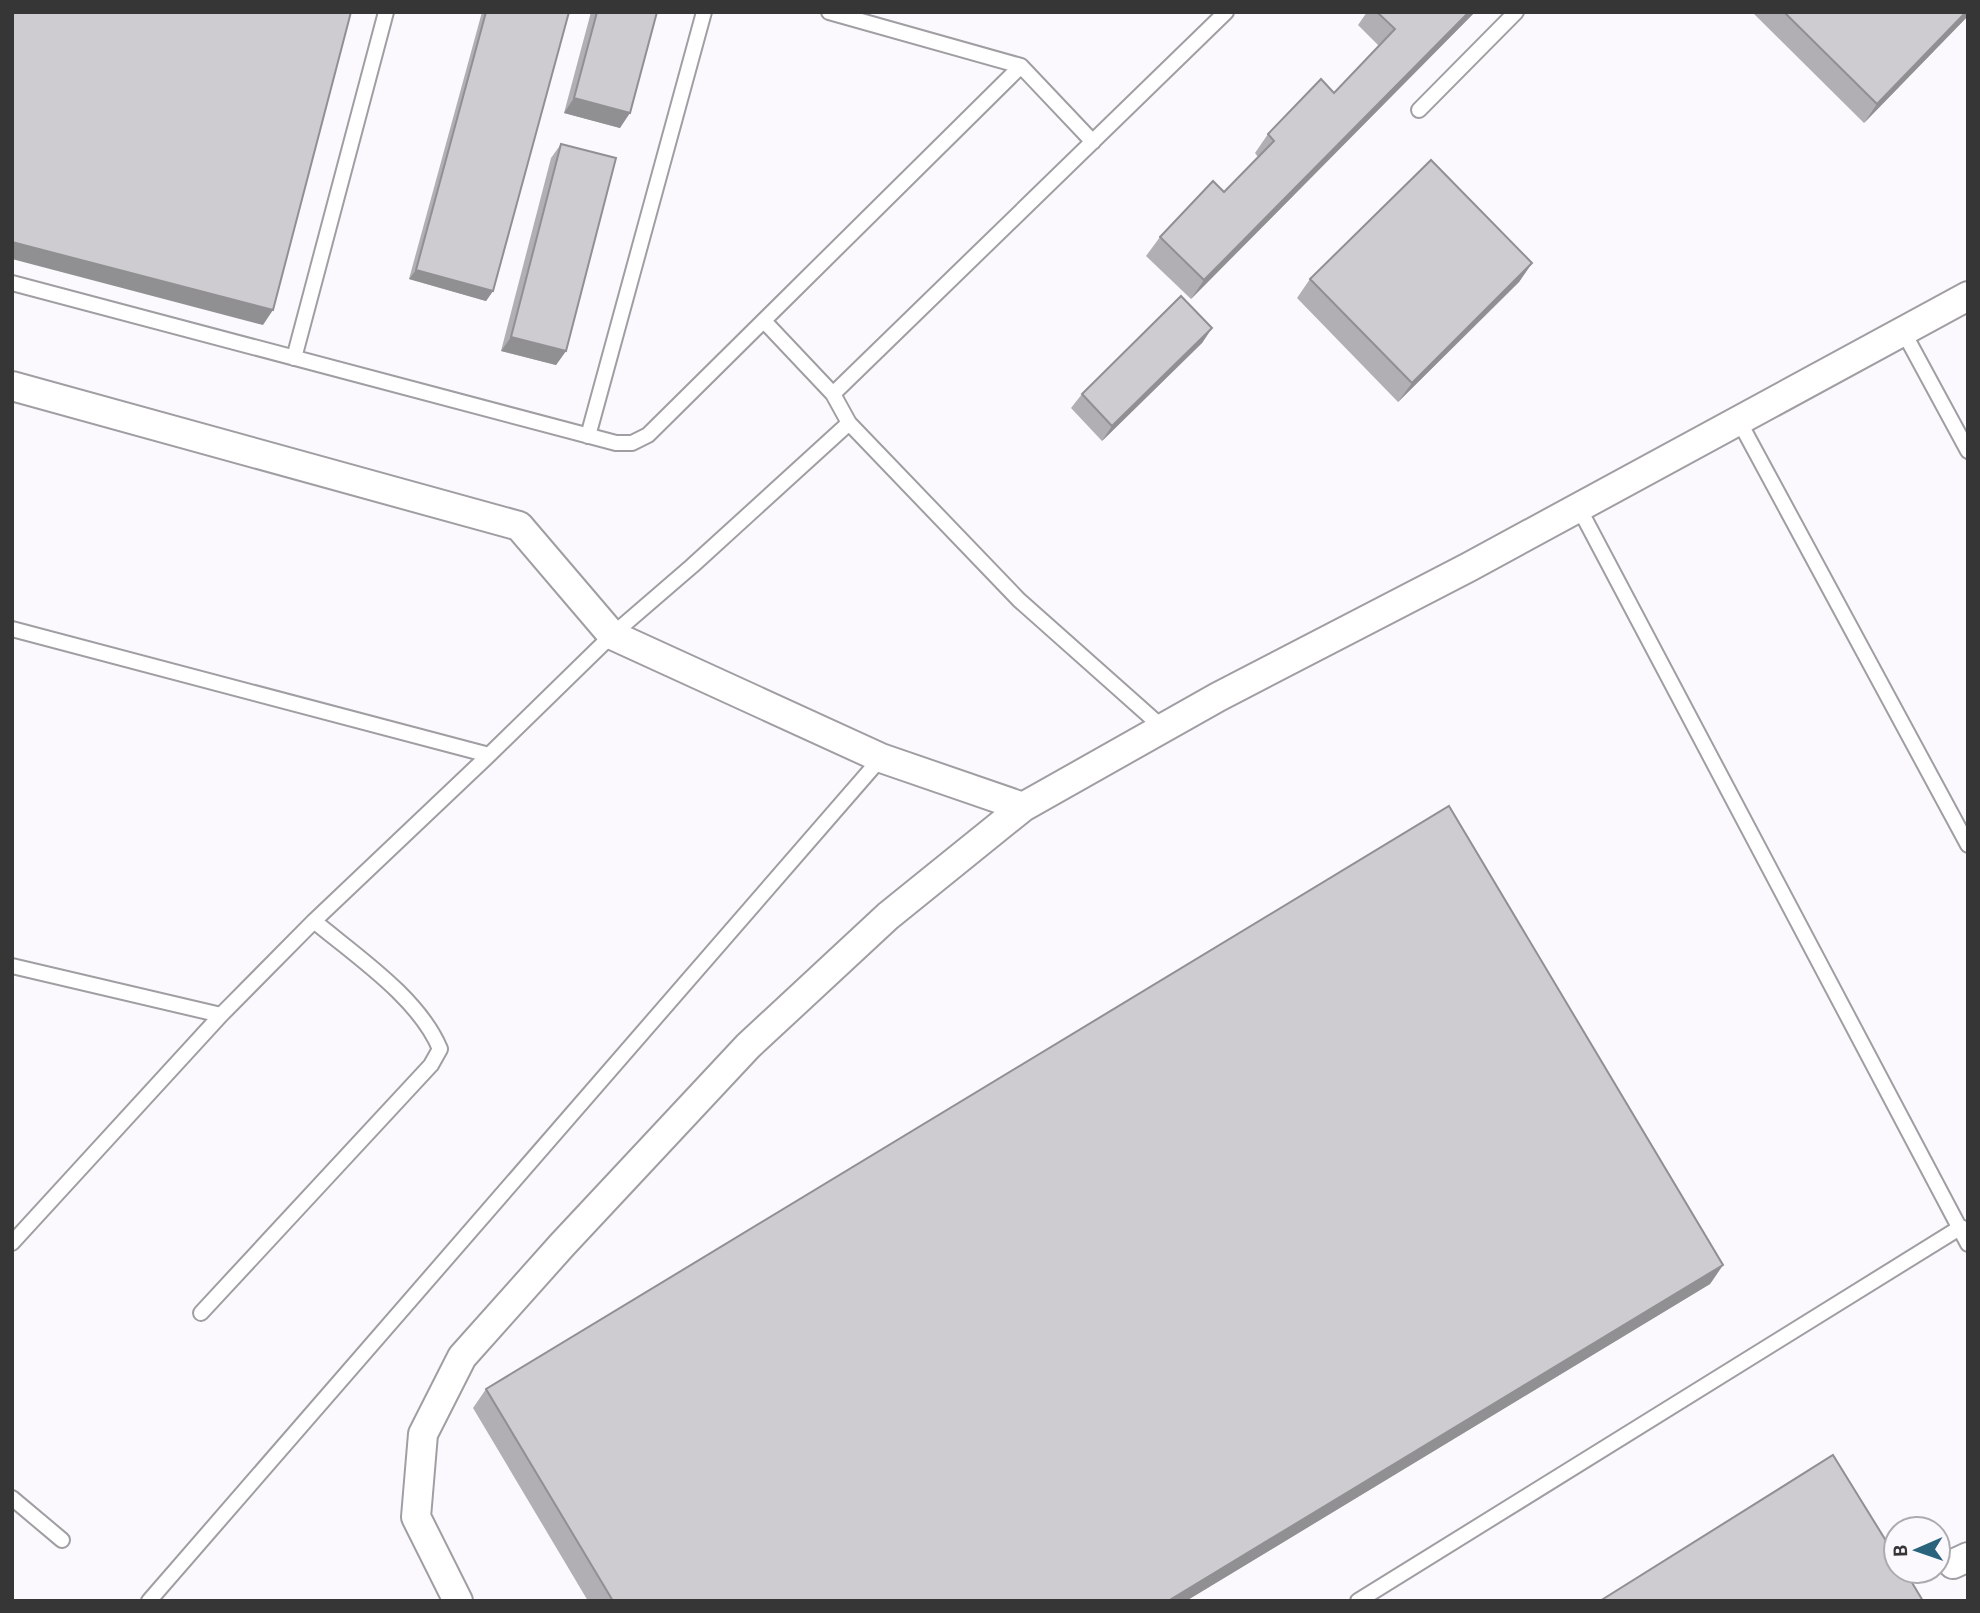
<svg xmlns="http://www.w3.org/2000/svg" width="1980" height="1613" font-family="Roboto,sans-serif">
<rect width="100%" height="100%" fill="#fbf9fe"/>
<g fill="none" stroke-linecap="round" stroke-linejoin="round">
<defs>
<path id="lane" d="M1021 66 1093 142
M1419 110 1516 12
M12 283 616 443H632L648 435 1021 66 829 12
M764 321 833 394 849 423 1019 600 1163 728
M1903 331 1968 451
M294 358 386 12
M833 394 1226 12
M1739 421 1968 845
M588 436 704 12
M1579 508 1968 1244
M12 629 489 755
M12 966 221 1015
M12 1243 221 1015 314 921 489 755 612 635 692 566 849 423
M201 1313 431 1065 440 1049C419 998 356 956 314 921
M12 1498 62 1540
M149 1601 881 758
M1358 1601 1961 1227"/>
<path id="street" d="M12 386 519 526 612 635 881 758 1023 807
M1953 1564 1968 1557
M458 1601 416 1517 423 1434 462 1357 562 1245 748 1046 888 916 1023 807 1218 697 1469 567 1968 296"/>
</defs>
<use href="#lane" stroke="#a09ea2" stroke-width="18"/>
<use href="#street" stroke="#a09ea2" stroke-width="32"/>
<use href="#lane" stroke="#fff" stroke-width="14"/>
<use href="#street" stroke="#fff" stroke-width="28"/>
</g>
<path fill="#b1afb3" d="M482 12H569L493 291 486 301 409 279Z
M591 12H657L620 128 564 113Z
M1367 12H1475L1191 299 1146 256 1160 237 1224 192 1258 157 1255 153 1268 134 1334 93 1379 46 1358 25Z
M1752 12H1968V16L1864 123Z
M561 144 566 351 556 365 501 351 551 158Z
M1532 263 1519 282 1398 402 1297 298 1310 279Z
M1212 328 1202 343 1102 441 1071 408 1082 394Z
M1723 1265 1710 1284 1186 1601H588L473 1408 486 1389Z"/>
<path fill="#908f92" d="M1469 12H1475L1191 299 1204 280Z
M1966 12H1968V16L1864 123 1877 104Z
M574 98 630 113 620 128 564 113Z
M12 242 273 310 263 325 12 259Z
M1532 263 1519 282 1398 402 1412 383Z
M416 270 493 291 486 301 409 279Z
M1212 328 1202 343 1102 441 1112 426Z
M511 337 566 351 556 365 501 351Z
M1723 1265 1710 1284 1186 1601H1168Z"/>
<path fill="#ceccd0" stroke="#908f92" stroke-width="2" d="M12 12H351L273 310 12 242Z
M486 12H569L493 291 416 270Z
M597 12H657L630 113 574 98Z
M1377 12H1469L1204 280 1160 237 1213 181 1224 192 1274 141 1268 134 1321 79 1334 93 1395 29Z
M1784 12H1966L1877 104Z
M561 144 616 158 566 351 511 337Z
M1431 160 1532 263 1412 383 1310 279Z
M1181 296 1212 328 1112 426 1082 394Z
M1449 806 1723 1265 1168 1601H613L486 1389Z
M1833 1455 1896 1557V1571H1905L1923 1601H1600Z"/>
<rect width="1980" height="1613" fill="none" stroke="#363637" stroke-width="28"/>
<g transform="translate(1917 1550) rotate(268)"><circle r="33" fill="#fbf9fe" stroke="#acabae" stroke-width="2"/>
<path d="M0-5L12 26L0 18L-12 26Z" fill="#29637c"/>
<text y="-10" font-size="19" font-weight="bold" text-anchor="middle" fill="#363637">B</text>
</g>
</svg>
